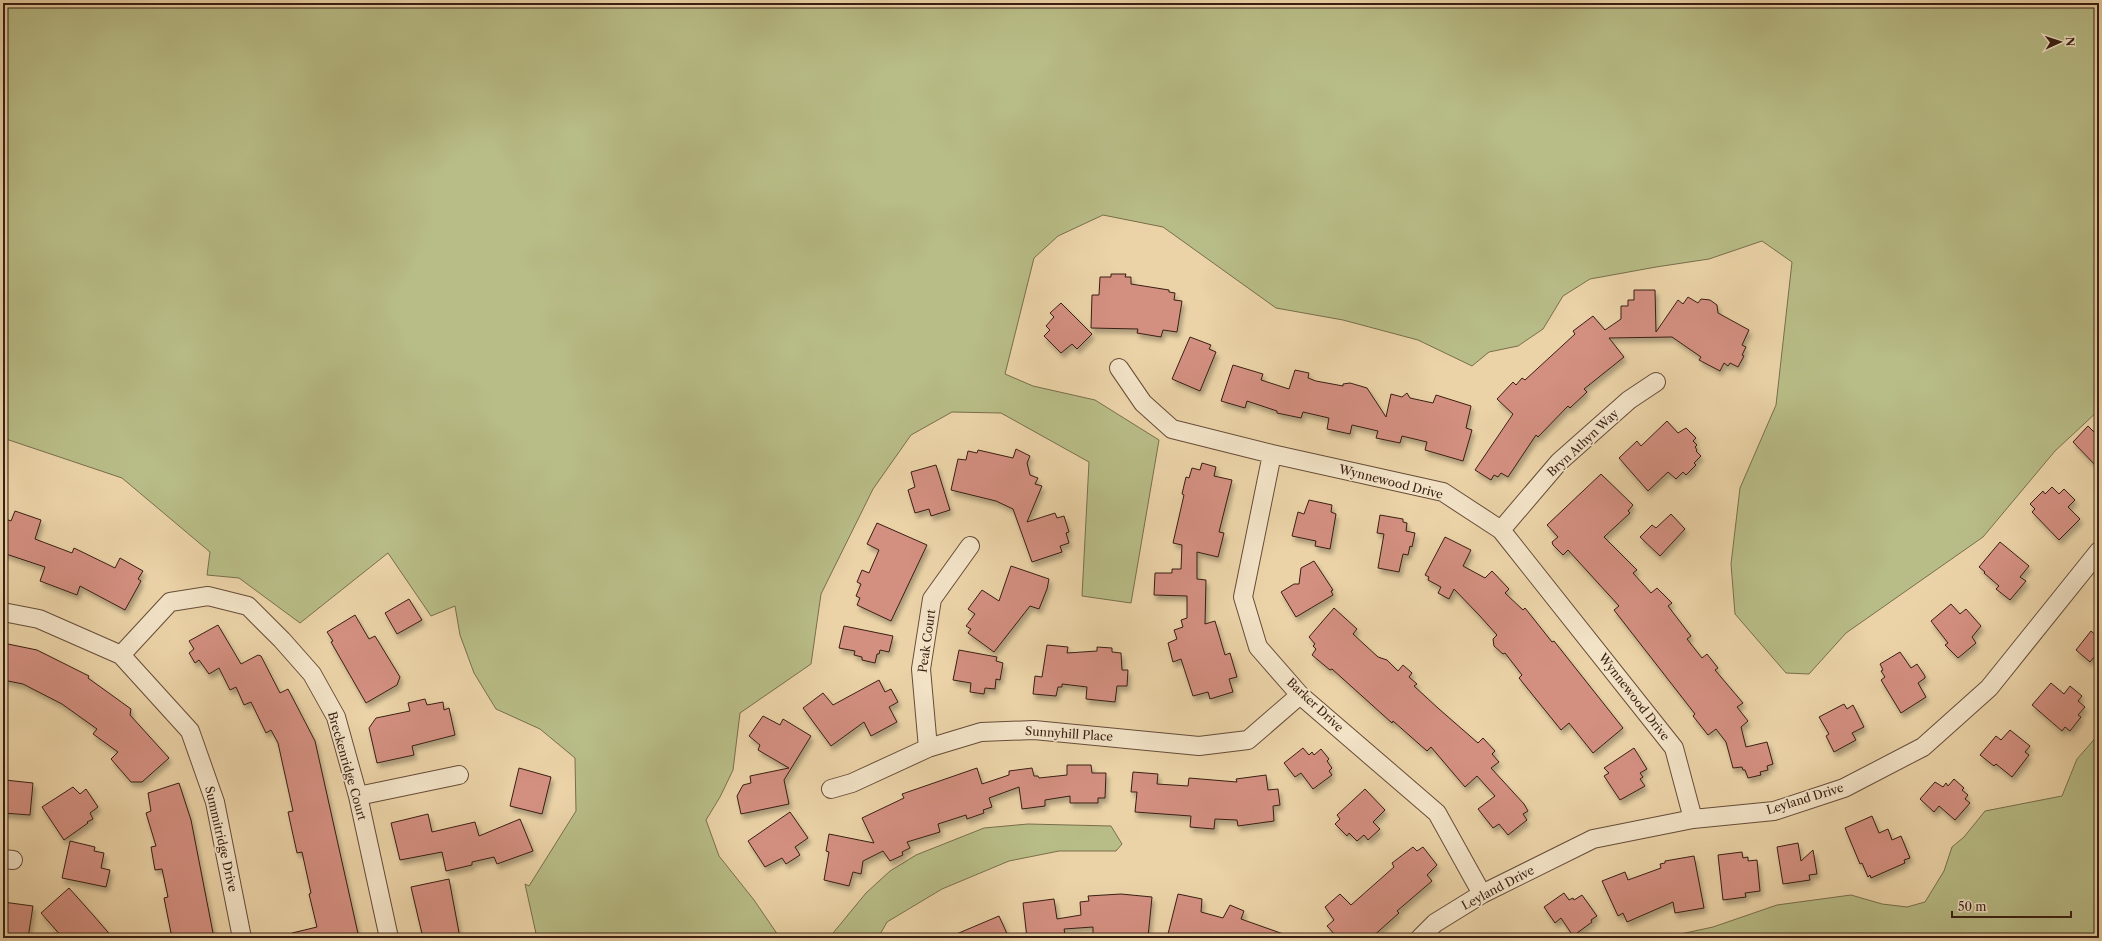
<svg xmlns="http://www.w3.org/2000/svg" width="2102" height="941" font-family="'Libre Caslon Text',serif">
<defs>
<filter id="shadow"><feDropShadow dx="2.5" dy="4.5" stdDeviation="2" flood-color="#0004"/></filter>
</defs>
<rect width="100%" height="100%" fill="#ebd3a7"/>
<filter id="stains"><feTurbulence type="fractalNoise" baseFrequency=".005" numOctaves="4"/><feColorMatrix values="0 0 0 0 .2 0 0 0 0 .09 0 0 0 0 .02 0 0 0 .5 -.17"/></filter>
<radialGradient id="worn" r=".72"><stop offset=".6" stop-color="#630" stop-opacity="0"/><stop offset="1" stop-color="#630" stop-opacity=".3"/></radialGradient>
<path fill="#b8bc86" stroke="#786e4c" d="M3 3H2099V410L2055 451 1983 537 1846 633 1809 674 1786 673 1735 614 1731 564 1740 488 1776 405 1792 262 1762 241 1709 259 1656 267 1590 279 1563 296 1543 329 1518 346 1489 352 1472 366 1418 340 1343 320 1276 308 1163 227 1103 215 1058 236 1034 258 1005 374 1033 386 1095 400 1159 440 1131 603 1082 596 1089 462 1001 413 952 412 911 435 873 489 821 594 811 664 740 713 733 770 720 797 706 820 719 856 754 900 780 938H537L525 884 529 886 576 811 575 758 540 729 496 709 474 673 460 635 455 606 431 616 388 553 300 623 239 578 207 575 210 552 122 478 3 438Z
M2099 734V938H1662L1713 927 1777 905 1851 895 1882 904 1907 907 1925 902 1944 871 1952 847 1964 837 1985 811 2062 796 2077 759Z
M1028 824 1111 826 1122 844 1116 851H1059L1009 861 942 889 887 922 878 938H829L866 893 890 871 916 855 984 828Z"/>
<path fill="#d38f80" stroke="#391f13" filter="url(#shadow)" d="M1111 274H1126L1125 277H1131V284L1169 290V292L1175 293 1174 300 1182 301 1177 332 1163 330 1161 337 1137 333 1138 329 1091 328 1092 295H1099L1100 277H1111Z
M1634 290H1655L1656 332 1678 300 1683 304 1688 297 1698 303 1701 299 1710 300 1717 305 1718 313 1749 330 1742 345 1746 347 1742 355 1744 356 1738 367 1730 363 1728 366 1724 363 1720 371 1699 360 1701 357 1672 337 1609 338 1624 357 1584 389 1587 392 1570 408 1568 406 1538 437 1536 435 1508 477 1501 473 1498 477 1494 475 1491 480 1475 470 1513 414 1497 399 1513 382 1516 385 1522 378 1525 380 1575 334 1573 331 1593 316 1605 330 1621 319V306H1628V300H1634Z
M1061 303 1092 334 1077 349 1072 344 1061 353 1044 336 1050 330 1046 326 1054 317 1050 313Z
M1190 337 1211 345 1209 349 1216 352 1200 391 1172 379Z
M1233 365 1263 374 1261 380 1289 389 1295 370 1309 373 1308 378 1316 381 1343 386V384L1350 383 1367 388 1386 417 1391 394 1402 397 1407 393 1410 398 1433 403 1436 395 1471 406 1466 428 1472 430 1463 461 1425 450 1427 442 1402 436 1400 443 1376 438 1378 431 1352 425 1350 434 1327 429 1329 418 1303 412 1301 418 1277 413V411L1247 401 1245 408 1221 401Z
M1667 421 1678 433 1686 428 1696 438 1693 441 1697 445 1695 447 1697 450 1696 451 1701 456 1694 463 1696 465 1686 475 1683 472 1676 479 1668 472 1648 491 1619 458 1637 441 1641 446Z
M2088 426 2099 437V469L2073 442Z
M1016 449 1030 456 1027 463 1030 475 1038 478 1035 484 1042 486 1027 522 1055 513 1057 518 1064 516 1069 532 1066 533 1069 543 1060 546 1062 552 1032 562 1013 509 996 501 951 490 958 459 966 460 968 451 977 453 978 450 1013 458Z
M1202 463 1216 467 1214 476 1232 480 1219 532 1224 533 1218 557 1197 552V579L1206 580 1205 624 1215 621 1225 655 1230 653 1237 677 1229 679 1233 692 1210 699 1208 692 1193 696 1181 659 1173 662 1168 643 1177 639 1174 630 1183 627 1181 620 1187 618V596L1154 595 1155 573H1172V569H1181L1182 545 1173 543 1184 495 1182 494 1186 477 1189 478 1192 468 1200 470Z
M936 465 950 510 931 516 929 509 915 513 908 490 915 487 911 472Z
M1601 474 1633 505 1628 511 1630 513 1604 537 1637 570 1633 573 1651 593 1657 588 1672 603 1668 606 1691 636 1687 639 1702 658 1707 654 1718 668 1715 670 1743 703 1737 707 1748 721 1741 727 1746 747 1767 742 1773 764 1767 766 1768 770 1760 772 1761 775 1748 778 1745 770H1743L1742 767 1733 768 1726 742 1716 729 1708 735 1693 716 1695 714 1614 610 1619 606 1568 550 1563 555 1553 545 1552 542 1558 537 1547 525Z
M2052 487 2059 494 2064 489 2075 500 2068 507 2080 519 2059 540 2032 512 2035 509 2030 504 2043 491 2045 494Z
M1309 500 1332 505 1331 512 1336 514 1330 549 1315 546 1316 541 1292 536 1298 512 1304 514Z
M15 511 41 520 35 539 72 553 74 548 115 568 120 558 143 571 138 579 141 581 125 610 80 586 77 595 40 581 45 567 3 553V518L11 521Z
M1671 514 1685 529 1660 556 1640 537 1652 525 1656 528Z
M1380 515 1403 519V522L1407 523 1406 531 1415 533 1412 547 1410 546 1408 555 1403 554 1399 572 1378 568 1384 534 1377 533Z
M877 523 927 545 891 621 857 605 860 598 856 596 861 584 857 582 862 570 869 573 879 550 867 544Z
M1445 537 1471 550 1463 566 1485 578 1492 571 1509 589 1505 593 1523 610 1525 608 1552 642 1554 641 1623 728 1593 753 1569 723 1561 730 1519 678 1522 675 1505 653 1503 654 1494 646 1493 639 1497 635 1479 615 1454 589 1449 599 1438 593 1441 587 1428 580 1429 577 1425 575Z
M2000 542 2029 566 2020 577 2026 581 2010 600 1996 589 1999 586 1984 573 1985 572 1979 567Z
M1314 561 1333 590 1331 591 1333 595 1296 617 1281 592 1294 584H1299L1301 568Z
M1011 566 1049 579 1047 589 1039 609 1030 606 994 652 968 633 971 629 966 626 975 614 968 609 982 590 999 601Z
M409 599 422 620 397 634 385 613Z
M1951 604 1960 614 1966 609 1981 626 1972 637 1976 643 1958 658 1945 645 1948 643 1931 621Z
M1334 608 1357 629 1353 634 1378 657 1387 660 1398 671 1403 665 1412 673 1409 677 1417 684 1414 686 1439 709 1478 743 1483 738 1495 751 1492 754 1499 762 1491 768 1524 804 1528 811 1523 814 1527 820 1508 835 1499 824 1493 828 1478 809 1495 796 1477 776 1465 787 1431 747 1427 751 1393 721 1392 723 1332 669 1330 670 1312 655 1316 649 1313 646 1315 644 1309 637Z
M355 615 369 639 375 636 400 677 397 685 366 703 331 642 333 641 327 632Z
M218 625 241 664 258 655 261 656 280 693 288 689 315 741 359 938H293L292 933 317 927 309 894 311 893 302 852 297 853 288 812 293 811 278 743 271 730 266 733 251 702 244 705 236 687 230 690 219 668 209 674 199 660 195 663 189 653 194 649 189 641Z
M844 626 893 636 889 652 880 650 879 654H877L875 663 862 660V657L854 655 855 651 839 648Z
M2091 631 2099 638V651L2090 662 2076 650Z
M3 643 37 650 89 676 88 678 131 709 130 715 169 758 142 782H131L111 759 118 752 93 734 97 729 62 704 23 684 3 680Z
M1047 645 1068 647 1067 653 1097 651V647L1112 648V652L1121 653 1122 670H1128L1127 686H1117L1115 702 1086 699 1087 687 1062 684V687H1058L1056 696 1033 694 1035 676 1042 677Z
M959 650 997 657 996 661 1003 663 1000 680 996 679 995 689 985 688 984 694 970 692 971 683 953 680Z
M1900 652 1911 668 1917 664 1925 676V678L1918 683 1926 697 1901 713 1881 680 1885 677 1881 671 1883 670 1880 664Z
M879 680 885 692 891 689 898 702 889 707 897 722 871 736 864 722 831 746 803 708 823 693 833 705Z
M2051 683 2064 694 2070 686 2082 696 2078 701 2085 707 2078 715 2081 717 2070 731 2065 727 2062 731 2032 705Z
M425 699 427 705 443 702 444 710 449 708 455 735 412 746 414 755 377 763 369 728 376 718 410 711 408 703Z
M1844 704 1847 709 1853 705 1864 727 1852 733 1856 740 1834 752 1826 736 1829 734 1819 717Z
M763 716 780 725 783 719 811 736 784 780 789 804 741 814 737 796 743 785 751 783 750 776 789 768 758 750 760 745 749 736Z
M2010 730 2030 746 2025 752 2029 755 2012 777 1996 764 1994 766 1980 755 1996 736 2001 740Z
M1303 748 1309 755 1312 752 1314 755 1321 749 1329 759 1327 761 1332 768 1329 771 1332 775 1313 789 1301 773 1295 777 1284 763Z
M1634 748 1647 769 1640 773 1643 777 1640 779 1645 786 1620 800 1604 776 1609 773 1604 768Z
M1067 765H1091L1092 773H1106L1105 798H1098V803H1070V796L1045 800V806L1022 809 1019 787 989 798 992 807 983 810 984 813 967 819 966 815 938 824 940 832 907 842 910 848 902 852 903 855 890 861 883 851 863 861 861 874 853 872 849 886 824 880 829 852 826 851 829 834 874 843 862 818 904 798 902 794 977 768 982 784 1009 775V771L1032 768 1034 776H1038L1039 778 1067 775Z
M519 768 551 777 542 814 510 806Z
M1133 772 1158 774 1157 784 1188 786 1189 778 1237 782 1236 779 1266 775 1268 790 1278 789 1280 805 1273 806 1274 821 1238 826 1237 820 1215 819 1214 829 1190 827 1191 816 1135 812 1137 792H1131Z
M1954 779 1964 788 1962 790 1968 795 1965 799 1970 803 1955 820 1939 806 1934 812 1920 799 1935 782 1943 787 1946 783 1948 786Z
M5 780 33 783 30 815 3 813V781Z
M179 783 191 820 214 938H172L164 898 168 897 162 869 155 870 151 847 156 846 146 813 151 811 148 793Z
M73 787 80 794 86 789 98 807 90 813 93 819 87 822 88 823 64 840 42 807Z
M1365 789 1385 810 1373 822 1380 829 1368 840 1364 835 1357 841 1349 833 1347 836 1335 824 1340 819 1337 815Z
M790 812 808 838 795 847 800 855 786 864 782 858 765 867 748 841Z
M428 814 432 832 475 822 479 836 520 819 533 851 497 864 494 857 472 862V865L446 871 442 852 400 860 391 823Z
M1872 816 1879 833 1888 829 1892 840 1901 836 1910 858 1904 860 1905 863 1871 878 1870 875 1868 877 1862 863 1860 864 1845 828Z
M70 841 95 847 94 851 104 853 101 868 110 870 106 887 62 878Z
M1798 843 1801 861 1813 850 1817 874 1809 875 1810 880 1783 884 1777 847Z
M1413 847 1417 851 1423 847 1437 865 1427 875 1432 881 1397 911 1399 913 1371 938H1338L1327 926 1334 920 1325 907 1340 894 1351 905 1394 867 1392 863Z
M1742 852 1743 858 1748 857V861L1757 860 1760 891 1745 893 1746 897 1723 900 1718 855Z
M1694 856 1704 908 1675 913 1673 902 1627 922 1623 913 1618 916 1602 881 1625 872 1628 880 1661 868 1660 864 1665 863V861Z
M449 879 460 938H423L411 887Z
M69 888 94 916 113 938H63L41 913Z
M1564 893 1569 900 1573 898 1574 900 1582 895 1597 916 1591 920 1592 922 1573 936 1561 918 1555 923 1544 907Z
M1121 894 1152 897 1148 937 1117 934 1093 935V927L1064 929 1066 938H1027L1023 903 1054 899 1057 919 1081 915 1080 902 1089 901 1088 896Z
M1178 894 1202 899 1201 912 1223 918 1230 905 1244 911 1241 919 1289 936V938H1167Z
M3 902 33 906 28 938H3Z
M999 916 1009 938H947Z"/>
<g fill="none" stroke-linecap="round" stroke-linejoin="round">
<defs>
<path id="minor" d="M1119 368 1143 403 1172 429 1272 454 1443 492 1501 530 1674 748 1693 819
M1272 454 1243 597 1258 647 1300 695 1437 813 1482 894
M1501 530 1559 462 1629 400 1656 382
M3 612 39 619 121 655 190 731 215 802 242 938
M121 655 170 602 208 596 248 606 282 640 312 674 336 717 358 796 389 938
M928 748 921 669 932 599 970 546
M831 789 852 783 928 748 981 732 1034 730 1199 746 1248 740 1300 695
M358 796 459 775
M3 859 13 860
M1420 938 1435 923 1482 894 1593 839 1693 819 1774 811 1844 788 1923 747 1989 688 2099 551"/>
</defs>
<use href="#minor" stroke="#664c38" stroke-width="20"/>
<use href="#minor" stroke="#f2e2c6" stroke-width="18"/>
</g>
<g text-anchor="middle" stroke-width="3.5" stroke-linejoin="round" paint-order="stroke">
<g font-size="12" fill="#391f13" stroke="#f2e2c6">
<text transform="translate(1583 443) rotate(-43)" y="4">Bryn Athyn Way</text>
<text transform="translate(1391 482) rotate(14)" y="4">Wynnewood Drive</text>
<text transform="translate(927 641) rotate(-82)" y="4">Peak Court</text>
<text transform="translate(1634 697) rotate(52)" y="4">Wynnewood Drive</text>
<text transform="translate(1315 705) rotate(43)" y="4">Barker Drive</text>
<text transform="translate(1069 734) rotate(4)" y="4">Sunnyhill Place</text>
<text transform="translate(347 766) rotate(74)" y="4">Breckenridge Court</text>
<text transform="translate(1805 799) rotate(-17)" y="4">Leyland Drive</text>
<text transform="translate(221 839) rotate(77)" y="4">Summitridge Drive</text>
<text transform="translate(1498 888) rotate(-28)" y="4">Leyland Drive</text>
</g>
</g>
<rect width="2102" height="941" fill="none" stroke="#ebd3a7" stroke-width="16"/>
<rect x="4" y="4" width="2094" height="933" fill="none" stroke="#391f13" stroke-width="2"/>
<rect x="8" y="8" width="2086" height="925" fill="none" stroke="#391f13"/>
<g transform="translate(2060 42) rotate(87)" stroke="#f2e2c6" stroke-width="3" paint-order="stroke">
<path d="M0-3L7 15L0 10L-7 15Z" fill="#391f13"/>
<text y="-6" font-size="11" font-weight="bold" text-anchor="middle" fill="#391f13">N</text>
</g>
<path d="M1952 911v6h119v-6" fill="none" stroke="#391f13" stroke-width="2"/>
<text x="1958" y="911" font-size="12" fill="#391f13" stroke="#f2e2c6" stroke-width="3" paint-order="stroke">50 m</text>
<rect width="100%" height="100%" filter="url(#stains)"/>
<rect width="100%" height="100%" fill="url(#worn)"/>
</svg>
